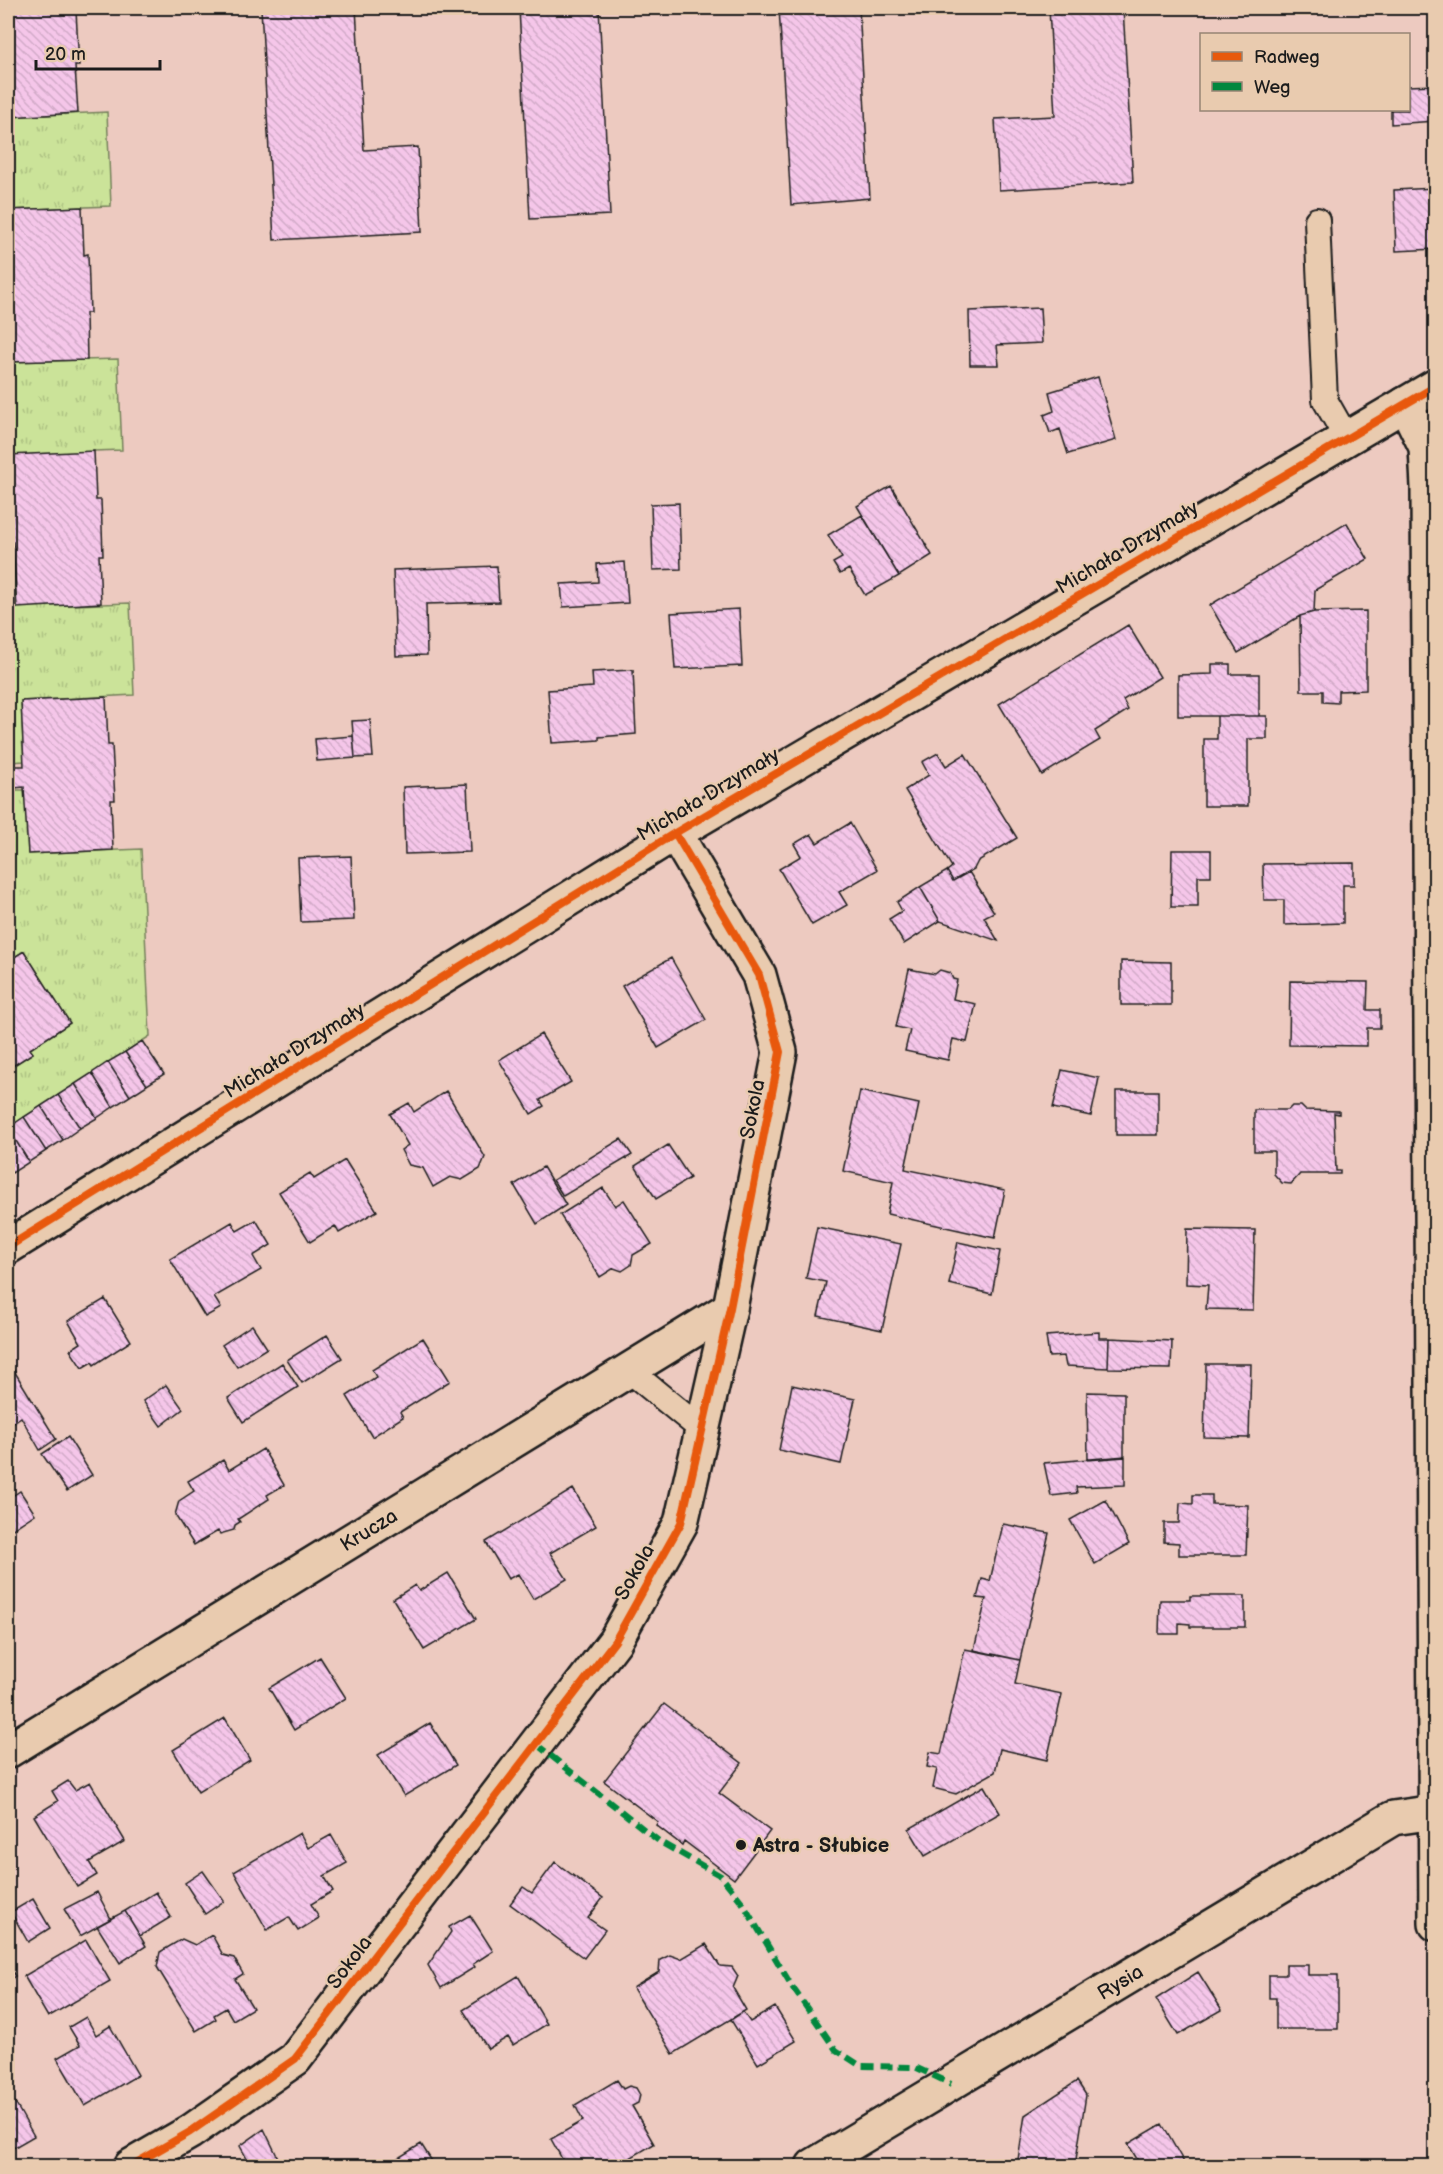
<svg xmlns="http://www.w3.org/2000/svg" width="1443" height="2174" font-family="'Balsamiq Sans',sans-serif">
<defs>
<pattern id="grass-tufts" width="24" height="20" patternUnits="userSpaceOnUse" patternTransform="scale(1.5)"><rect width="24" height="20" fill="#cbe399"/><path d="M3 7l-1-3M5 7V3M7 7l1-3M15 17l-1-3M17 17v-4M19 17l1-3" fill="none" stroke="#aec283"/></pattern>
<pattern id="building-back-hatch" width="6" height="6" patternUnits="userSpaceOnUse" patternTransform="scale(1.5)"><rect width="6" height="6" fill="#f5c6e9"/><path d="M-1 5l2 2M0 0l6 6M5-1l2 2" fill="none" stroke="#d1aac7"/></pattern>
</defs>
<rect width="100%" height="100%" fill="#edcac0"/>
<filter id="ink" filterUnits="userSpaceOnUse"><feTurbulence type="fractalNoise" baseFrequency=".0167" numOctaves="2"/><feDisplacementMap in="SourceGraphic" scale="12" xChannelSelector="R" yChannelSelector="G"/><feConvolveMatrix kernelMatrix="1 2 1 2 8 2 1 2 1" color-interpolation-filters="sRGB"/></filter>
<g filter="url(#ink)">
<path fill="url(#grass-tufts)" stroke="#74805a" stroke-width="1.5" d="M107 112 111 206 8 210V117Z
M118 359 122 450 94 451 12 516 8 517V362Z
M14 546 17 607 130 603 134 695 21 701 24 761 11 762 10 752H8V547Z
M8 790H25L28 854 141 849 150 1036 8 1128V1069L33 1053 30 1049 70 1023 24 951 8 961Z"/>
<path fill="url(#building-back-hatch)" stroke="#1c1c1c" stroke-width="1.5" d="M8 8H73V11H76L79 66H75L78 113 8 117Z
M261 8H356L364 150 418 147 422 232 274 240Z
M519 8H599L610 215 530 219Z
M779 8H859L870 198 791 205Z
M1049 8H1123L1133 182 999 190 995 119 1055 116Z
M1436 85V121L1391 124V110H1408V86Z
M1436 188V249L1396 251 1394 190Z
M82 207 84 255 88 254 90 313H86L87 360 8 362V210Z
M1040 308 1042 343 997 345 999 365H970L969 311Z
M1098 377 1116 440 1068 454 1060 429 1050 433 1044 415 1054 411 1049 392Z
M94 451 96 500H101L103 555H99L101 603 17 608 13 542H8V522L12 521 9 455Z
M891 486 932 555 899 576 857 506Z
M679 503 681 569 653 570 651 504Z
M862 515 899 576 865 595 849 569 840 574 833 563 842 558 828 535Z
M1347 523 1368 559 1315 590 1314 612 1300 616 1238 653 1210 605Z
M625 562 628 603 563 607 561 584 598 582 597 564Z
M497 566 499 602 426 604 427 655 396 656 393 570Z
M739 609 742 666 675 669 671 613Z
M1366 611V690L1338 691V703L1323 702V691H1301L1300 616 1314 612Z
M1128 625 1160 677 1123 700 1128 710 1095 731 1100 740 1042 775 999 704Z
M1212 664H1230V674H1259V716H1178V675L1212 674Z
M633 670 636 734 599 737V740L552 743 548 690 593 687 592 672Z
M106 697 108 745H112L115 800H111L113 850 28 854 24 787 14 788 12 766H24L21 701Z
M1217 716H1267V739H1248V806H1204V739H1217Z
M370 720 373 757 355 758 352 721Z
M353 736 355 758 317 761 315 739Z
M938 753 946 766 965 754 1017 838 978 861 974 869 953 881 947 871 952 867 905 790 929 775 922 762Z
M467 784 470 852 405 854 403 787Z
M850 823 877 870 839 892 847 905 812 925 779 869 801 856 794 844 811 834 817 843Z
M1172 850H1211V876H1198V907H1171Z
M351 856 354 920 301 922 298 858Z
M1354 863V885H1343V923L1284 925V900H1264L1263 864Z
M947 871 953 881 969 872 994 912 984 917 998 941 940 921 920 887Z
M920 887 940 921 904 944 889 919 902 911 897 902Z
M24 951 70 1023 30 1049 33 1053 8 1069V961Z
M671 958 706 1020 658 1048 622 986Z
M1121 961 1171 962V1005H1121Z
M909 969 935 974 940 970 950 973 953 979 957 980 953 999 976 1004 967 1042 953 1039 948 1060 905 1051 910 1030 896 1027Z
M1290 981 1368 982 1367 1010H1380V1028H1367V1046L1289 1045Z
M541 1034 571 1082 540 1100 544 1106 531 1114 499 1060Z
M142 1041 164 1074 147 1085 125 1052Z
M125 1052 147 1085 130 1096 108 1062Z
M108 1062 130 1096 113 1107 92 1073Z
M1062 1070 1099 1078 1091 1116 1053 1108Z
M92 1073 113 1107 97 1118 75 1084Z
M75 1084 97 1118 80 1128 58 1095Z
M446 1091 485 1157 480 1169 462 1180 450 1177 433 1187 423 1168 409 1165 401 1150 408 1145 390 1114 409 1103 414 1112Z
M860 1091 919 1104 905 1169 1005 1190 995 1238 887 1214 893 1182 843 1171Z
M1116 1091H1158V1135H1116Z
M58 1095 80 1128 63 1140 41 1106Z
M41 1106 63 1140 46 1151 24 1117Z
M1292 1106H1301L1305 1110 1339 1111V1114L1334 1113 1336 1171H1340V1174H1300L1291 1184 1282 1183 1274 1174V1151H1254V1110H1288Z
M24 1117 46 1151 29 1162 8 1128Z
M8 1128 29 1162 12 1173 8 1165Z
M621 1139 632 1155 563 1196 553 1180Z
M668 1145 690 1178 656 1199 635 1166Z
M345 1160 377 1211 339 1233 335 1226 310 1242 279 1192 310 1173 314 1179Z
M543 1167 566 1205 537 1224 514 1185Z
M603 1188 615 1206 624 1200 652 1244 633 1255 631 1265 622 1271 614 1268 600 1277 560 1215Z
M256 1220 271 1245 253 1256 261 1270 214 1297 221 1308 205 1317 170 1259 232 1222 237 1231Z
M817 1227 901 1244 882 1330 818 1316 826 1282 806 1278Z
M1187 1229 1255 1230 1253 1310 1206 1309 1208 1285 1186 1284Z
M958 1242 1000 1251 992 1294 949 1284Z
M105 1299 131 1341 94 1365 92 1362 82 1368 70 1350 81 1343 68 1321Z
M252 1325 267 1348 237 1367 222 1345Z
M1099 1332V1338H1109L1108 1368 1066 1366 1064 1356 1049 1357 1046 1336Z
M327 1335 342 1358 302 1383 287 1360Z
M423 1338 450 1381 400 1412 403 1417 372 1437 347 1396 376 1377 372 1370Z
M1109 1338 1172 1341 1171 1369 1108 1368Z
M8 1361 56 1439 40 1450 21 1417 8 1426Z
M282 1363 298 1387 243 1422 228 1398Z
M1206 1364H1251L1249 1438 1204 1437Z
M166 1385 183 1409 161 1426 143 1401Z
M792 1385 855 1399 841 1464 779 1450Z
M1087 1392 1124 1393V1457L1088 1460Z
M68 1437 92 1475 67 1491 42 1454Z
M263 1449 284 1485 267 1495 269 1499 238 1519 240 1522 235 1525 234 1530 220 1534 218 1531 194 1545 175 1515 179 1501 194 1491 188 1481 223 1460 229 1470Z
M1125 1456V1485L1076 1487 1077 1493 1051 1496 1044 1463Z
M573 1489 596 1526 550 1553 567 1579 533 1599 518 1574 508 1579 486 1542Z
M20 1491 35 1514 8 1532V1499Z
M1193 1495H1212V1504L1248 1505 1246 1555H1179V1543L1164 1542V1523H1179L1180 1503 1193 1504Z
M1106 1500 1129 1544 1095 1564 1070 1520Z
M1003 1524 1049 1533 1020 1660 974 1650 986 1599 977 1598 982 1579 990 1581Z
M448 1573 476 1619 424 1650 393 1599 415 1585 419 1591Z
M1190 1596H1245V1627H1190V1624L1179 1623V1634H1159L1160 1600H1190Z
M965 1649 1020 1660 1015 1684 1062 1694 1047 1760 1000 1749 995 1772 956 1794 933 1788 937 1769 927 1767 930 1752 941 1754Z
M320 1657 346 1698 294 1730 269 1688Z
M664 1704 742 1763 719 1793 770 1831 734 1879 684 1841 682 1845 656 1825 658 1822 604 1781Z
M225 1718 250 1760 198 1792 173 1750Z
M430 1723 456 1765 404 1796 378 1755Z
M68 1781 75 1790 90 1782 125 1841 89 1862 97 1875 77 1887 34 1816 58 1801 52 1791Z
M984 1786 1000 1813 925 1856 909 1829Z
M300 1833 308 1848 331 1835 347 1863 324 1876 333 1891 311 1904 319 1918 298 1931 289 1917 267 1930 234 1872Z
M555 1862 603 1898 588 1918 605 1930 584 1958 510 1904 523 1887 532 1893Z
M203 1871 224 1901 205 1914 185 1883Z
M97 1892 111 1919 80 1936 64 1909Z
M156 1892 171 1917 140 1936 125 1911Z
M33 1899 50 1928 28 1942 11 1912Z
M125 1911 146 1946 120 1963 97 1926Z
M470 1915 493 1951 473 1964 475 1967 441 1988 428 1965 451 1932 449 1927Z
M212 1935 223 1955 234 1958 243 1974 235 1979 253 2008 233 2020 226 2008 214 2015 216 2019 196 2031 157 1967 160 1952 182 1939 195 1945Z
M86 1940 110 1981 48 2017 24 1976Z
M706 1944 720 1966 732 1967 738 1976 733 1988 746 2010 673 2054 633 1988 659 1972 660 1960 670 1955 681 1959Z
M8 1964 15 1976 8 1981Z
M1286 1965H1308V1975H1338V2029H1276V1998H1269V1975H1286Z
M1198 1972 1222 2010 1178 2035 1156 1999Z
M518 1976 547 2024 513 2045 508 2037 488 2049 463 2010Z
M775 2007 796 2041 758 2064 731 2020 743 2012 750 2022Z
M86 2017 96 2035 110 2026 138 2075 85 2106 57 2058 80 2045 69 2027Z
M617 2080 623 2089 629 2086 636 2088 640 2095 638 2103 632 2106 654 2144 630 2158 634 2166H621L620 2164 616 2166H566L551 2139 583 2121 575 2105Z
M1077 2081 1086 2095 1075 2166H1017L1025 2115Z
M14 2101 34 2136 8 2151V2105Z
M1162 2124 1186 2166H1136L1140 2164 1128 2144Z
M264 2129 280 2162 273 2166H251L240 2146Z
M421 2144 435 2166H385Z"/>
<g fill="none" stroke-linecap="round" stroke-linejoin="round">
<defs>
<path id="service" d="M1317 220 1325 400 1346 437
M630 1371 702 1430"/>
<g id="minor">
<path d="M1405 404 1426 447 1428 487 1436 1924"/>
<path d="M8 1247 675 833 1436 386"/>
<path id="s1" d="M8 1751 730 1308"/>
<path d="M131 2166 190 2132 295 2059 615 1641 681 1523 730 1308 780 1052 759 975 675 833"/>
<path id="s2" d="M813 2166 1393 1818 1435 1812"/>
</g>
</defs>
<use href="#service" stroke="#1c1c1c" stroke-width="28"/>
<use href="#minor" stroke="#1c1c1c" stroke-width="38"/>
<use href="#service" stroke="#e9cbaf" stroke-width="24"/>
<use href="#minor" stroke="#e9cbaf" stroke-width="33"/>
<path stroke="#00873e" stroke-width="6" stroke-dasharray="12 6" stroke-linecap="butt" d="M536 1744 660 1842 721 1876 742 1902 793 1988 836 2050 861 2066 915 2067 951 2084"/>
<defs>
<path id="cycleway" d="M8 1247 675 833 1436 386
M131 2166 190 2132 295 2059 615 1641 681 1523 730 1308 780 1052 759 975 675 833"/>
</defs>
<use href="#cycleway" stroke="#e9cbaf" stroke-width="11"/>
<use href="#cycleway" stroke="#e8590c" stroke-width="8"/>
</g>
</g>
<circle fill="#1c1c1c" stroke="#e9cbaf" stroke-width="2" cx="741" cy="1845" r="6"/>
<g text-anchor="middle" stroke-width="5" stroke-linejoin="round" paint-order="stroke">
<g font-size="20" fill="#1c1c1c" stroke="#e9cbaf">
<text transform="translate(1127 547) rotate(-31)" y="7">Michała Drzymały</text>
<text transform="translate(708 794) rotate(-31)" y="7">Michała Drzymały</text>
<text transform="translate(294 1050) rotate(-32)" y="7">Michała Drzymały</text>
<text transform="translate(752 1109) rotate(-79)" y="7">Sokola</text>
<text dy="7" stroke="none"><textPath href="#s1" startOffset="423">Krucza</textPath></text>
<text transform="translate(634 1572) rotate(-61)" y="7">Sokola</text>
<text transform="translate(349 1962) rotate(-53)" y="7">Sokola</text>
<text dy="7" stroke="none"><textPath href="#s2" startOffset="358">Rysia</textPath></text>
</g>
<g font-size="20" font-weight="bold" fill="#1c1c1c" stroke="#e9cbaf" text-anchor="start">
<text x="753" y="1852">Astra - Słubice</text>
</g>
</g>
<rect width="1443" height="2174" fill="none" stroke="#e9cbaf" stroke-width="30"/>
<rect x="15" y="15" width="1413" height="2144" fill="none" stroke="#1c1c1c" stroke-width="2" filter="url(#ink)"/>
<rect x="1200" y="33" width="210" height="78" fill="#e9cbaf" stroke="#978574" stroke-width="1.5"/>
<rect x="1212" y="52" width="30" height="9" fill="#e8590c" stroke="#978574" stroke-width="1.5"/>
<text x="1254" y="63" font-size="18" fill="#1c1c1c">Radweg</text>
<rect x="1212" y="82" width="30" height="9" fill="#00873e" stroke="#978574" stroke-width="1.5"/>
<text x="1254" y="93" font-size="18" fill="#1c1c1c">Weg</text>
<path d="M36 60v9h124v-9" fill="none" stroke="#1c1c1c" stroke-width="3"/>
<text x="45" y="60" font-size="18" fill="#1c1c1c" stroke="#e9cbaf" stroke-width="4.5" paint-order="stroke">20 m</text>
</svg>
